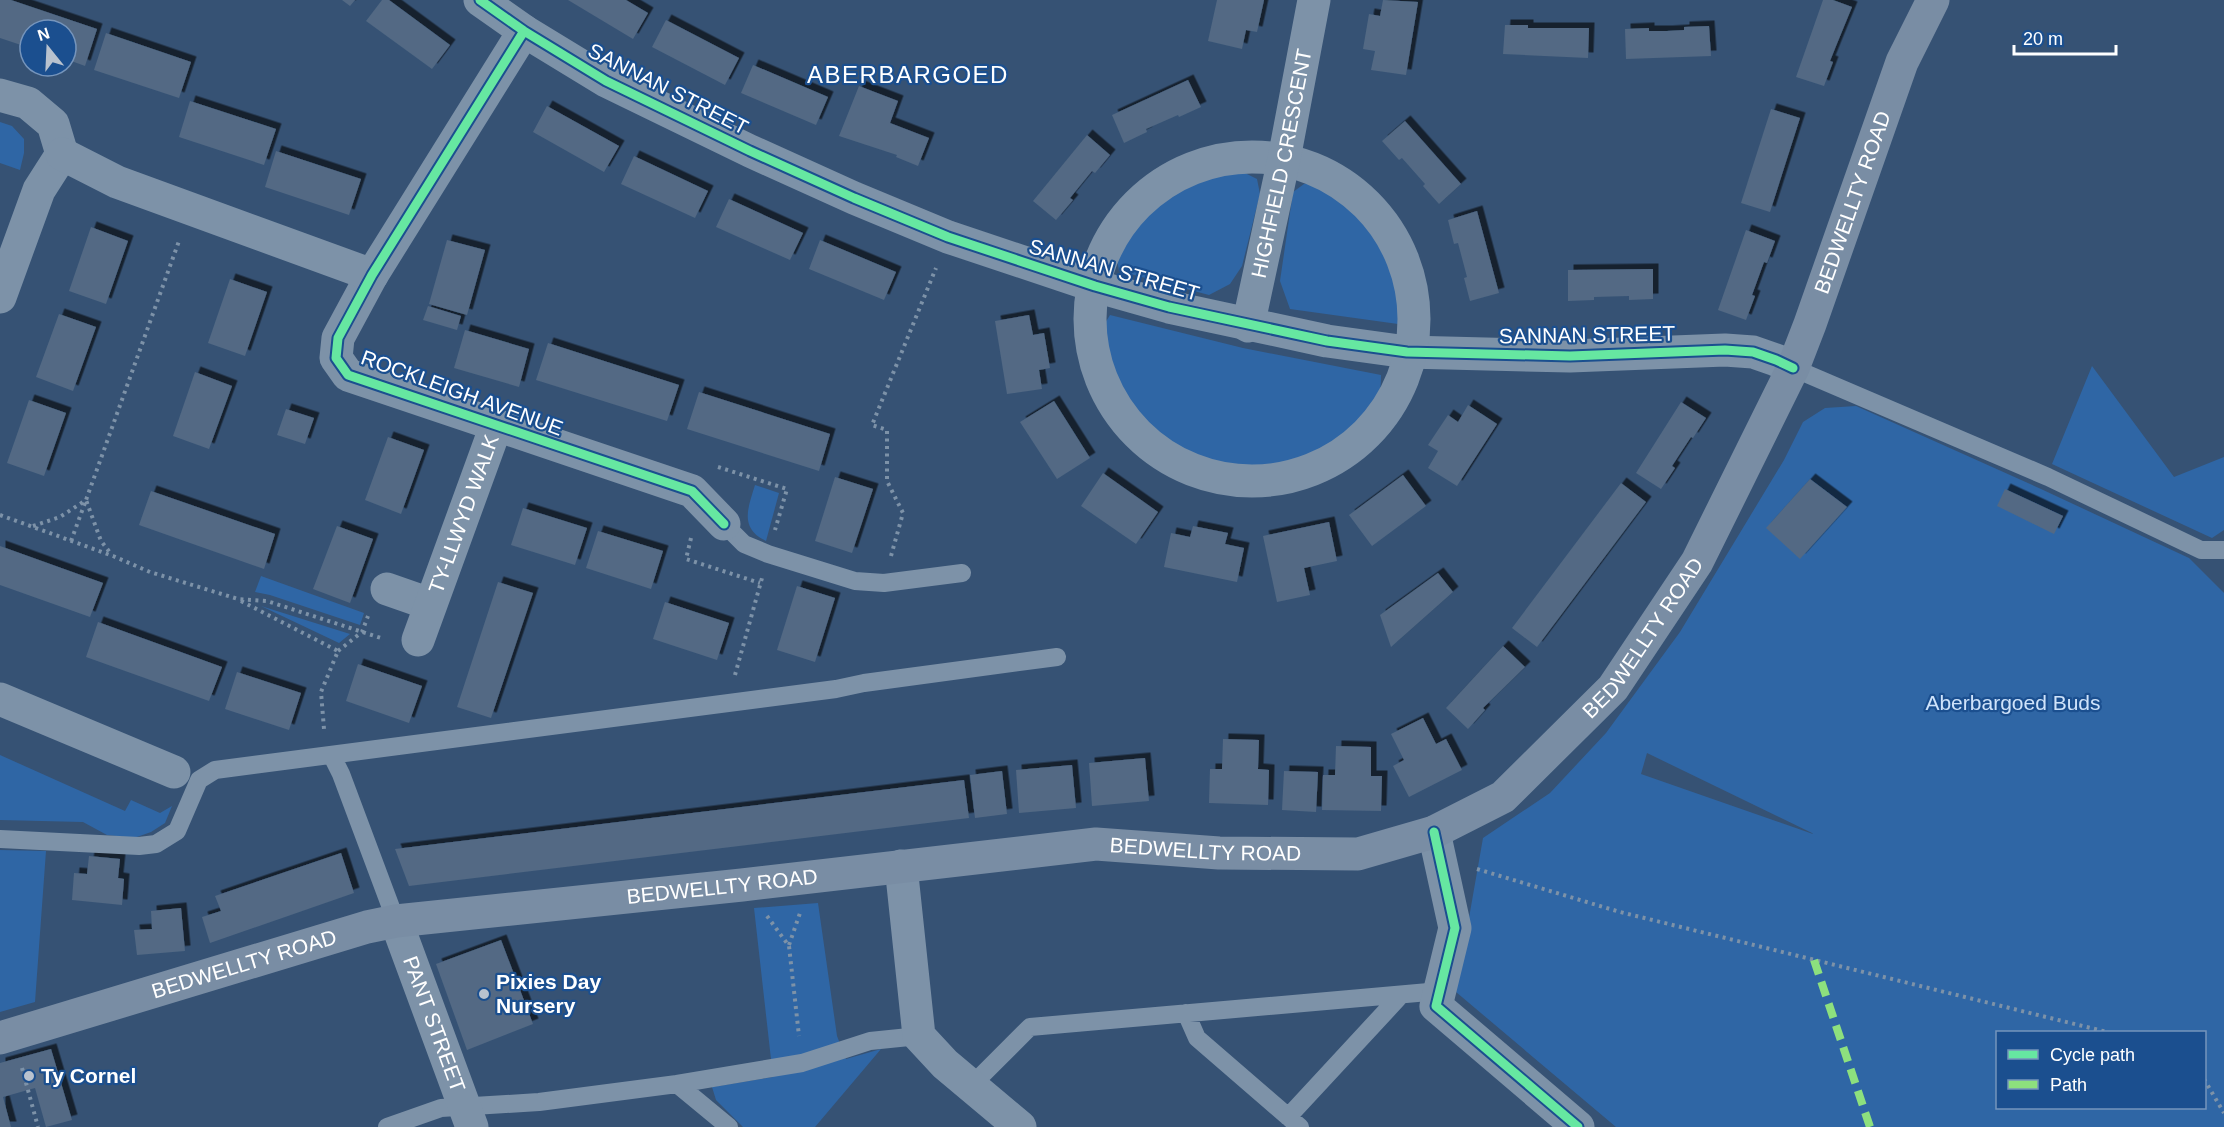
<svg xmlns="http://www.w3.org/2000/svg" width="2224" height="1127" font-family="Arial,sans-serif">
<defs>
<filter id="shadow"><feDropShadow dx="5.5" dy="-5.5" stdDeviation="0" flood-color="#0009"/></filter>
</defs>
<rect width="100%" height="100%" fill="#365274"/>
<path fill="#2f66a5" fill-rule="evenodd" d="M0 122 12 126 24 139V153L20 170 0 163Z
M1241 171 1257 179 1260 194 1242 266 1230 284 1209 295 1119 271 1117 259 1118 246 1143 216 1176 190 1210 175Z
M1316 183C1335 196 1357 209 1371 227 1392 254 1402 290 1398 324L1290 309 1280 281 1293 192 1304 184Z
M1110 315 1243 348 1381 375C1381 387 1380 400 1372 410 1349 441 1312 458 1275 467 1268 469 1260 472 1253 472 1218 472 1178 455 1151 433 1131 417 1116 388 1108 364 1104 353 1104 340 1102 328Z
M2092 366 2174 477 2224 457V530L2212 538 2052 464Z
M1856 406 2041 489 2189 558 2224 593V1127H1616L1456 992 1483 838 1550 793 1606 733 1680 632 1784 460 1803 422 1825 408ZM1647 753 1812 833 1813 834 1641 774ZM1998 1032H2204V1108H1998Z
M755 485 779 493 766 541C739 528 748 508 755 485Z
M261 576 364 613 360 625 270 595 255 592Z
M261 606 350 634 339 643Z
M0 755 125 811 131 800 160 813 172 806 165 823 151 832 134 838 107 835 83 822 0 820Z
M0 850 46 851 35 1002 0 1012Z
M818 903 837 1036 846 1059 881 1049 815 1127H743L716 1100 712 1087 773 1077 754 908Z"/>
<path fill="#526984" filter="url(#shadow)" d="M0 0H11L97 29 85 66 66 59V30H30V48L0 38Z
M342 0H355L350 6Z
M382 0H389L450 45 432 69 366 21Z
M568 0H626L648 13 633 39Z
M1217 0H1264L1257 32 1246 30 1242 49 1208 41Z
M1383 0 1418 2 1406 75 1371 70 1375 51 1363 49 1369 14 1380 16Z
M1823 0H1833L1852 7 1836 46 1830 61 1833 62 1824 86 1796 77Z
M666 20 739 58 725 85 652 47Z
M1505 25H1528V28H1589L1588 58 1503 54Z
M1709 26 1711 56 1626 59 1625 29 1649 28V31H1667L1684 30V27Z
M106 33 191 62 179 98 94 70Z
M753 65 828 97 816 125 741 93Z
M1188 80 1201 107 1179 117 1178 115 1146 129 1147 132 1124 143 1112 115Z
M859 86 898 101 890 123 929 138 918 166 896 157 897 155 839 136Z
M190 101 276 129 264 165 179 137Z
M547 106 619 146 604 172 533 132Z
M1771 109 1800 118 1770 212 1741 203Z
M1405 121 1461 184 1439 204 1423 186 1425 184 1402 158 1399 160 1382 141Z
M1087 135 1110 155 1095 173 1092 171 1070 198 1073 200 1056 220 1033 201Z
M276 151 361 179 349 215 265 187Z
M634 156 708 191 695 218 621 184Z
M729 199 803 233 790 260 716 227Z
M1477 211 1499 293 1470 301 1464 278 1467 277 1458 243 1454 244 1448 220Z
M91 227 128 241 106 304 69 291Z
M1746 230 1775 241 1767 263 1764 262 1752 295 1755 296 1746 320 1718 310Z
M447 240 485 250 467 315 429 304Z
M820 240 896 272 884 300 809 269Z
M1653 269V299L1629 300V296L1594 297V300L1568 301V270Z
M230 279 267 292 245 356 208 343Z
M428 306 461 316 457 330 423 320Z
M59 314 96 327 73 391 36 377Z
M1029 315 1033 335 1044 333 1050 368 1039 370 1042 389 1007 394 995 321Z
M465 330 529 349 519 387 454 368Z
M548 343 679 385 667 421 536 380Z
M195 372 232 386 209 449 173 436Z
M699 392 830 434 819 471 687 429Z
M29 400 66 413 44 476 7 463Z
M1054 401 1090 458 1057 479 1020 422Z
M1681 402 1706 418 1693 438 1691 437 1672 466 1675 468 1661 489 1636 473Z
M1468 405 1497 424 1457 486 1428 468 1438 451 1428 445 1448 415 1458 422Z
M286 409 314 418 305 444 277 435Z
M388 437 424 450 401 514 365 500Z
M1103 473 1158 512 1136 544 1081 506Z
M1403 475 1426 506 1372 546 1349 515Z
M835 477 873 489 852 553 815 541Z
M1810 479 1847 507 1800 559 1766 528Z
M1621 483 1646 502 1537 647 1512 628Z
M2005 489 2063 516 2054 534 1997 506Z
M151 491 275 534 264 569 139 525Z
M523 508 587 528 575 565 511 545Z
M1329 522 1337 561 1304 568 1310 595 1277 602 1263 536Z
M337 526 373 539 350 603 313 589Z
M1193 526 1228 533 1225 544 1244 548 1237 582 1164 567 1171 533 1190 537Z
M598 531 663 551 651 589 586 568Z
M0 546 103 583 90 617 0 585Z
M1438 573 1453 592 1391 647 1380 615Z
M498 582 533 593 491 718 457 707Z
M797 586 835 598 815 662 777 650Z
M665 602 729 623 717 660 653 639Z
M98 622 222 667 209 701 86 657Z
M1503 646 1525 667 1483 708 1485 710 1468 729 1446 708Z
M358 664 422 686 409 723 346 701Z
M237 672 301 693 289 730 225 709Z
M1423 718 1436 744 1446 739 1462 770 1409 797 1393 766 1404 760 1391 734Z
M1223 739 1259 740 1258 769 1269 770 1268 805 1209 803 1210 769H1222Z
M1336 746 1371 747V776H1382L1381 811 1322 810 1323 775H1335Z
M1145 758 1149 801 1092 806 1089 763Z
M1072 765 1076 808 1019 813 1016 770Z
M1002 771 1007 814 975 818 970 775Z
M1284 771 1318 772 1316 812 1282 810Z
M964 780 969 818 409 886 395 849Z
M341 853 354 893 210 943 202 917 221 911 215 896Z
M89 856 120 859 118 878 124 879 122 905 72 900 74 873 87 874Z
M181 908 185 951 137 955 134 930 152 929 151 911Z
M501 940 533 1024 467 1050 436 964Z
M51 1049 72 1120 46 1127 35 1088 3 1097 11 1127H0V1063Z"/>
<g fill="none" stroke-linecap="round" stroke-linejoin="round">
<path stroke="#7d92a8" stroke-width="4" stroke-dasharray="3 4.5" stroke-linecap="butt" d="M718 467 787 489 775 530
M0 515 113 556 150 572 238 599 267 601 384 639
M33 526 60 517 86 500 179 241
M691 538 686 559 760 583
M71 541 86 500 101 541 112 555
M891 556 903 513 887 481V430L872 425 936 268
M241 601 338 651 321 692 324 729
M338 651 362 632 368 616
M735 675 762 578
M1477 869 1620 912 2107 1032
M767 916 789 946 799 1036
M789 945 800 913
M22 1068 38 1127
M2204 1079 2224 1113"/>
<path stroke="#7d92a8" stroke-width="18" d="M1793 368 2048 477 2201 550H2224
M724 524 744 544 768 554 855 581 884 583 962 573
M332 756 341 774 396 921
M0 839 139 846 156 844 177 831 199 780 215 770 836 689 864 683 1057 657
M1186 1013 1197 1038 1300 1127
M677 1084 802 1063 870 1041 919 1036
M971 1086 1030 1027 1440 991
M1288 1117 1401 995
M387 1127 441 1108 539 1102 677 1084 729 1127"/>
<g stroke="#7d92a8" stroke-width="33">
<path d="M480 0 524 31 606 81 750 151 854 198 948 237 1095 286 1169 307 1327 341 1407 352 1570 356 1725 350 1753 352 1776 360 1793 368"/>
<path d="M524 31 372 275 338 338 336 358 348 375 692 491 724 524"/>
<path d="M0 95 28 103 53 124 62 154 39 190 0 297"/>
<path d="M62 154 117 182 372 275"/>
<circle cx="1252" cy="319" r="162"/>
<path id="s1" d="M1248 326 1284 159 1314 0"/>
<path d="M387 589 430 604"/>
<path id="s2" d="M418 640 496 426"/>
<path d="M0 699 174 772"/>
<path d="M1434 832 1455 928 1436 1006 1578 1127"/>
<path d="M901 866 919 1036 945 1064 1020 1127"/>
<path id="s3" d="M396 921 472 1127"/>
</g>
<path stroke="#798da4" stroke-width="33" id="s4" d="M0 1038 367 927 396 921 742 885 1096 844 1219 853 1358 854 1434 832 1503 797 1613 688 1697 562 1793 368 1810 324 1902 62 1933 0"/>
<path stroke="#8de07e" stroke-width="8" stroke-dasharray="15 8" stroke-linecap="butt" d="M1814 960 1870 1127"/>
<defs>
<path id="cycleway" d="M480 0 524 31 606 81 750 151 854 198 948 237 1095 286 1169 307 1327 341 1407 352 1570 356 1725 350 1753 352 1776 360 1793 368
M524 31 372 275 338 338 336 358 348 375 692 491 724 524
M1434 832 1455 928 1436 1006 1578 1127"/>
</defs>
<use href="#cycleway" stroke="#1b4f8f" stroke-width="13"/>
<use href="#cycleway" stroke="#66e7a1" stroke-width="9"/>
</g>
<g fill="#b9c2ce" stroke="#1b4f8f" stroke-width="2">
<circle cx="484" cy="994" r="6"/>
<circle cx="29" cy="1076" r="6"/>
</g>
<g text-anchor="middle" stroke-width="4.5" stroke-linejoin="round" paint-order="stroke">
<g font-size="21" fill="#fff" stroke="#1b4f8f">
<text transform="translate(668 89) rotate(27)" y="7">SANNAN STREET</text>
<text dy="7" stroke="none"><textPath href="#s1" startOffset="166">HIGHFIELD CRESCENT</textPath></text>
<text dy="7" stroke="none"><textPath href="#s4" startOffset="2235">BEDWELLTY ROAD</textPath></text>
<text transform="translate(1114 270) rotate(16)" y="7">SANNAN STREET</text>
<text transform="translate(1587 335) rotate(-1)" y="7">SANNAN STREET</text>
<text transform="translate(462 393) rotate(20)" y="7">ROCKLEIGH AVENUE</text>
<text dy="7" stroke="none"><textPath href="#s2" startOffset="134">TY-LLWYD WALK</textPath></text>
<text dy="7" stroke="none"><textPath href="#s4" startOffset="1749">BEDWELLTY ROAD</textPath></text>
<text dy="7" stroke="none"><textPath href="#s4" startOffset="1227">BEDWELLTY ROAD</textPath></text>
<text dy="7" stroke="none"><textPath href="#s4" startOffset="741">BEDWELLTY ROAD</textPath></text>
<text dy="7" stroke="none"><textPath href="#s4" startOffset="255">BEDWELLTY ROAD</textPath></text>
<text dy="7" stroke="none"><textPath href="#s3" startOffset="110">PANT STREET</textPath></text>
</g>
<g font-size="21" fill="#cfe3fa" stroke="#1b4f8f">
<text x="2013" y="710">Aberbargoed Buds</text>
</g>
<g font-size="21" font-weight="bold" fill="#fff" stroke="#1b4f8f" text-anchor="start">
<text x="496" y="989">Pixies Day<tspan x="496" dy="24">Nursery</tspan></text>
<text x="41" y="1083">Ty Cornel</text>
</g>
<g font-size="24" letter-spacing="1.5" fill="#fff" stroke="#1b4f8f">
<text x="908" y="83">ABERBARGOED</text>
</g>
</g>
<rect x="1996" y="1031" width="210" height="78" fill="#1b4f8f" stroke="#7695bc" stroke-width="1.5"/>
<rect x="2008" y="1050" width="30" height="9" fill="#66e7a1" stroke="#7695bc" stroke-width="1.5"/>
<text x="2050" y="1061" font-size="18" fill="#ffffff">Cycle path</text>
<rect x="2008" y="1080" width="30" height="9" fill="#8de07e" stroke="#7695bc" stroke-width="1.5"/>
<text x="2050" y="1091" font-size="18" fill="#ffffff">Path</text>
<g transform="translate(48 48) rotate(342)"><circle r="28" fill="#1b4f8f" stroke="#7695bc" stroke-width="1.5"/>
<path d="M0-4.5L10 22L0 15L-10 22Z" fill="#b9c2ce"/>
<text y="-9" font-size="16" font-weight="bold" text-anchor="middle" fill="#ffffff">N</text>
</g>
<path d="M2014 45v9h102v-9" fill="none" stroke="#ffffff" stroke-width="3"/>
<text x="2023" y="45" font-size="18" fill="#ffffff" stroke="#1b4f8f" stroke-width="4.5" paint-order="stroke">20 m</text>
</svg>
